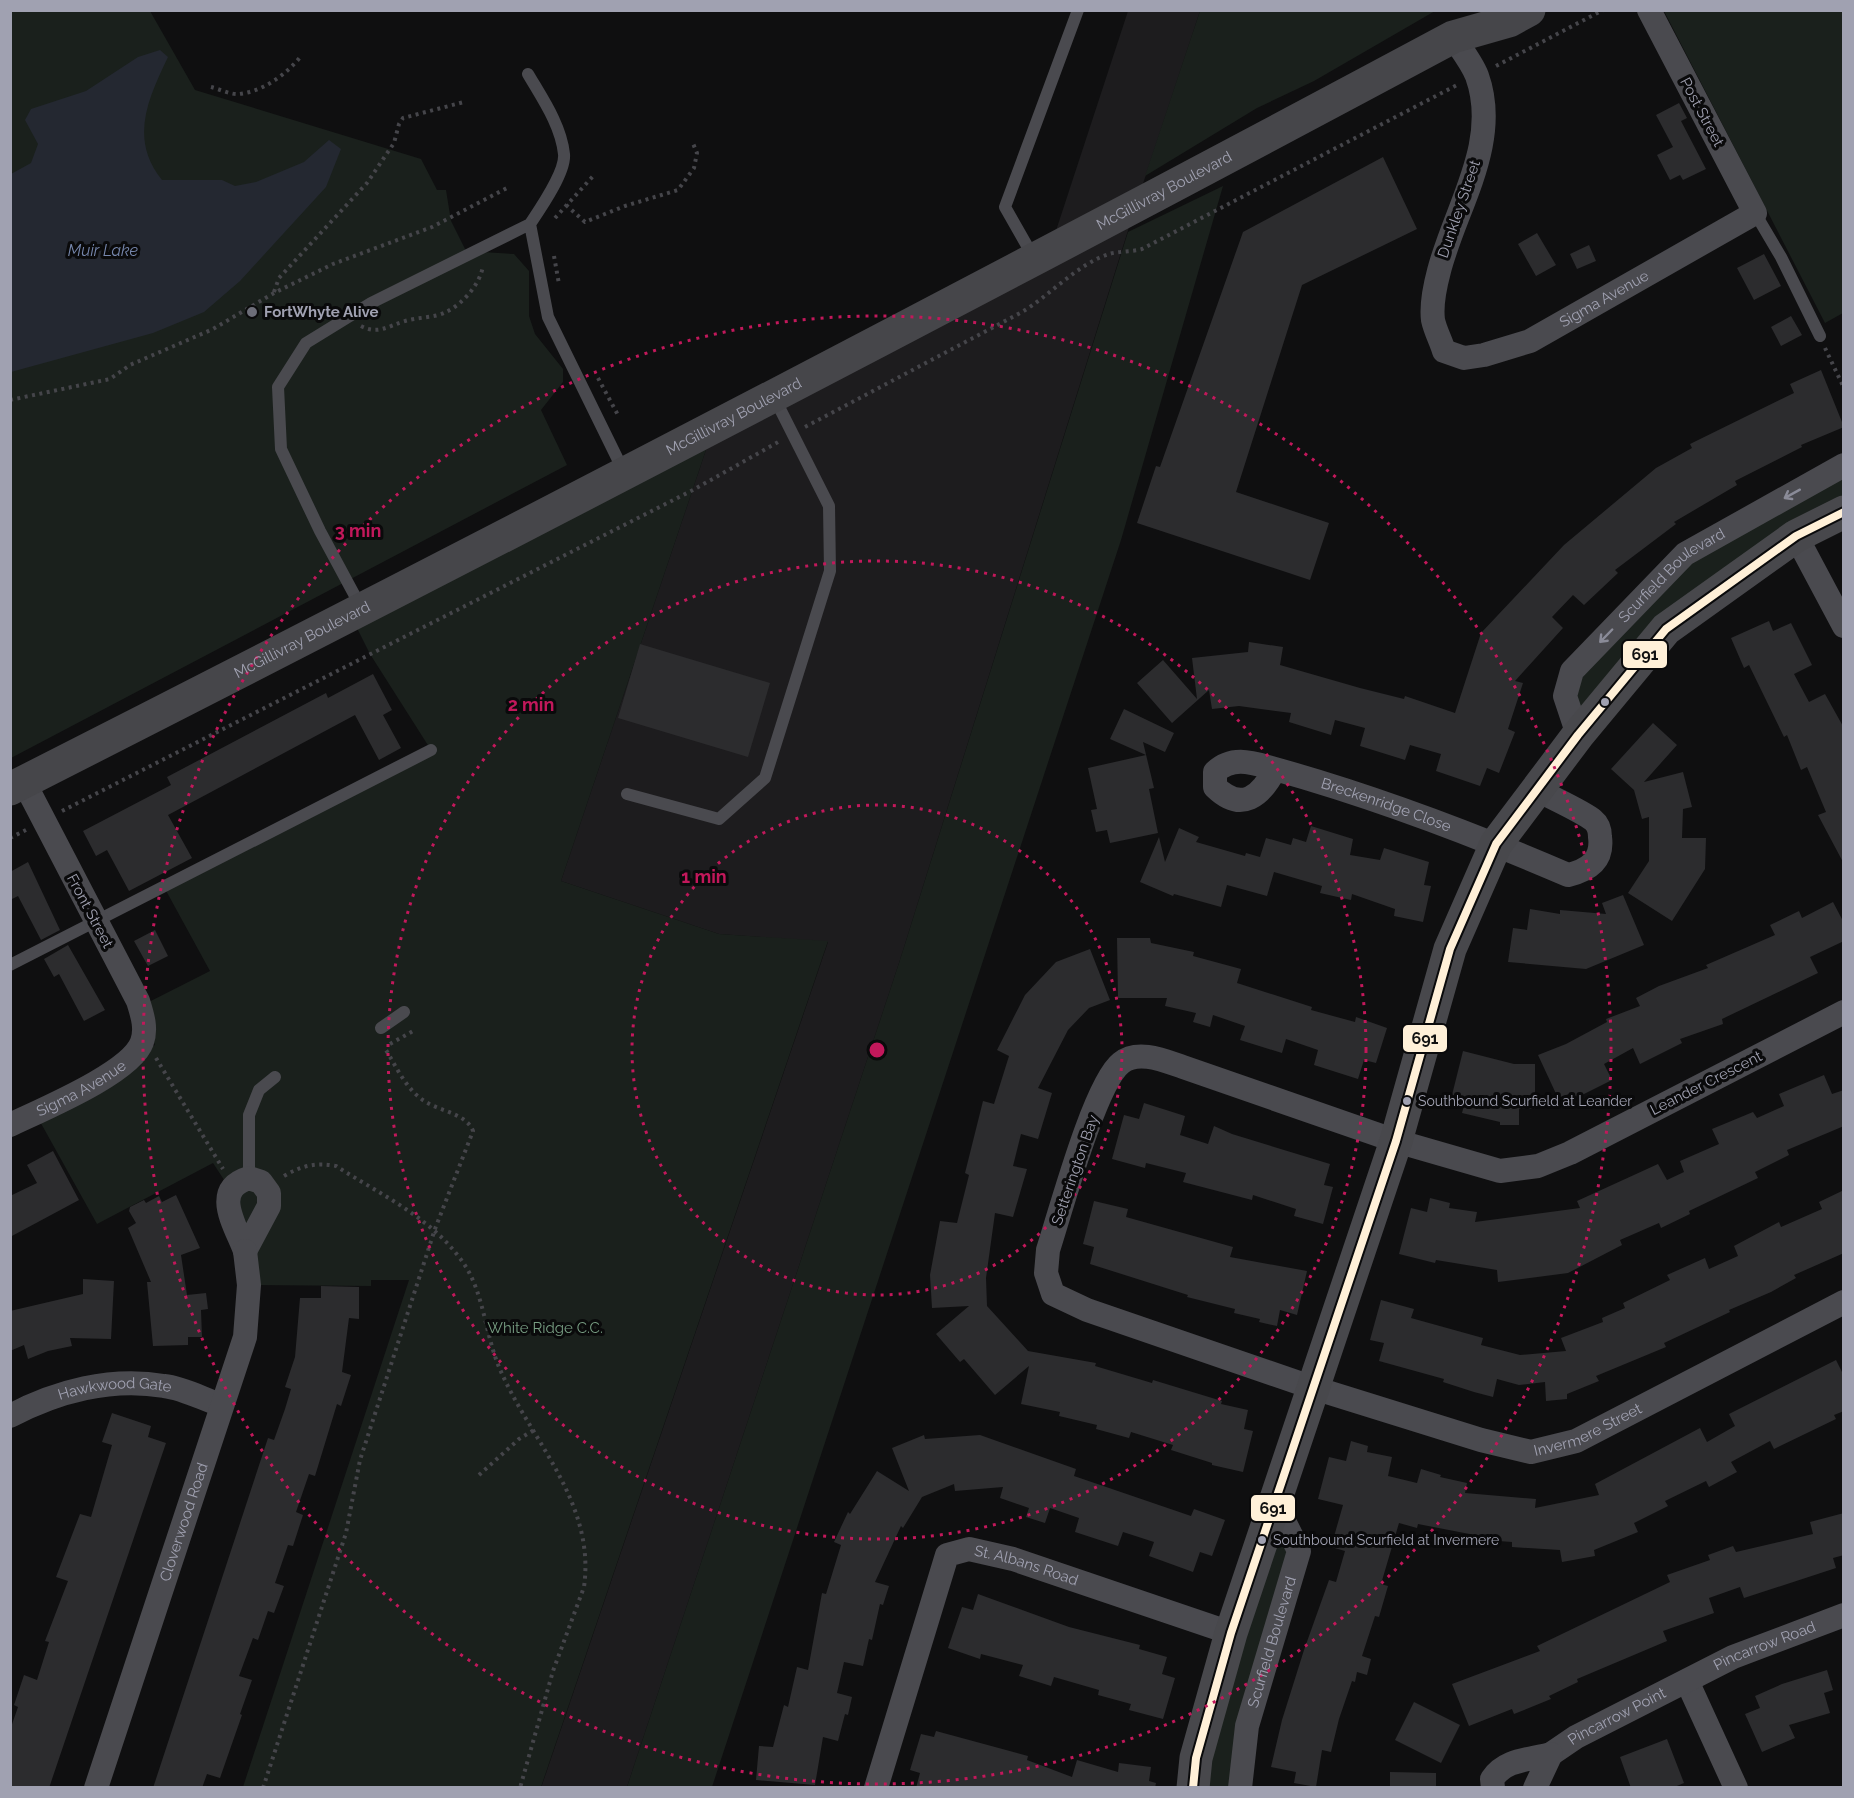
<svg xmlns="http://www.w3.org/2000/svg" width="1854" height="1798" font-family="Raleway,sans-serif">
<rect width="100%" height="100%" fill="#0f0f10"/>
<path fill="#1d1c1e" d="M1128 11H1200L1135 208 900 960 627 1787 541 1788 828 942 719 934 561 881 714 426 1049 252Z"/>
<path fill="#1a201c" d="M11 11H150L195 90 421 159 437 190H446L451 221 466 251 514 254 529 271V316L535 334 563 369V382L541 410 567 465 11 758Z
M1200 11V10L1435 11 1314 81 1257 108 1145 176Z
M1664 11H1843V313L1825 323Z
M1223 186 1121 540 712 1787H627L900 960 1128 232Z
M714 426 561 881 719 934 828 941 541 1787H243L409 1280H371V1286L249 1285 230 1189 213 1163 97 1224 33 1109 155 1045 137 1008 210 971 164 887 431 750 370 654 351 616Z
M1843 465V512L1666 629 1578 735 1572 671 1685 554Z
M1275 1503 1299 1551 1240 1787 1193 1788Z"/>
<path fill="#242831" d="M160 50 168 57C148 99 129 139 162 180H222L235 186 256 182 304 162 329 140 341 149 326 187 240 281 204 312 153 333 11 372V174L31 163 38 144 25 120 31 109 86 91 138 57Z"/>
<path fill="#2c2c2e" d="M1679 103 1687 118 1681 121 1706 169 1683 180 1680 175 1670 180 1657 155 1673 147 1656 115Z
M1383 157 1417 229 1302 285 1236 492 1329 523 1310 580 1137 523 1156 466 1160 467 1243 232Z
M1537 233 1556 265 1536 276 1518 244Z
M1589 245 1596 261 1577 269 1570 254Z
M1764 254 1781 286 1754 300 1737 268Z
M1791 316 1802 335 1781 346 1771 327Z
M1821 370 1844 427 1801 445 1802 447 1735 481 1737 485 1674 522 1676 524 1615 570 1618 573 1584 605 1573 595 1552 617 1563 628 1515 681 1523 683 1508 729 1515 732 1499 773 1487 768 1480 786 1436 771 1441 754 1410 745 1405 760 1360 746 1365 728 1335 720 1331 735 1289 722 1291 713 1239 706 1212 709 1209 690 1172 723 1137 683 1163 660 1197 699 1192 658 1248 652 1249 642 1283 647 1280 665 1360 688 1404 699 1405 696 1455 713 1481 633 1564 545 1656 468 1692 448 1690 444 1794 393 1790 384Z
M1769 621 1773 631 1791 623 1812 665 1794 674 1809 702 1825 694 1844 728V864L1818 815 1826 812 1807 767 1801 770 1787 735 1784 737 1749 665 1744 668 1731 638Z
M640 644 770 683 748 757 618 718Z
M373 674 392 710 383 715 401 748 379 760 355 715 168 815 192 858 129 891 107 850 96 856 83 831 171 785 167 777 326 693 328 698Z
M1124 709 1174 733 1165 752 1143 742 1154 788 1149 789 1158 833 1110 843 1107 830 1096 832 1091 810 1097 809 1088 768 1146 755 1110 739Z
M1653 723 1677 745 1644 782 1683 772 1692 807 1683 809 1682 838H1706L1705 869 1672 921 1628 893 1649 861V817L1642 819 1634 790 1611 769Z
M1311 826 1353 839 1350 855 1380 860 1384 848 1429 862 1424 885 1431 886 1423 922 1394 916 1395 909 1352 894 1351 900 1320 893 1322 886 1274 872 1267 896 1227 885 1221 907 1174 894 1173 896 1140 882 1159 837 1165 862 1179 828 1199 837 1196 842 1245 856 1246 853 1260 857 1266 838 1291 845 1293 838 1306 842Z
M28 862 60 930 41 940 18 896 10 900V872Z
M1623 895 1644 945 1586 969 1508 962 1513 928 1527 930 1530 909 1560 914V910L1606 914 1602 903Z
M1833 902 1844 923V941L1810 957 1818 973 1722 1019 1723 1024 1680 1039 1682 1043 1640 1064 1633 1048 1604 1064 1612 1080 1572 1100 1569 1094 1558 1098 1538 1055 1566 1044 1607 1022 1606 1019 1640 1006 1636 998 1659 986 1708 968 1706 965 1775 935 1770 925 1799 911 1802 918Z
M155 930 168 956 148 966 134 941Z
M1117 938H1150L1151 943 1194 952 1193 956 1241 969 1237 983 1312 1007 1311 1010 1355 1022 1356 1017 1387 1028 1376 1063 1364 1060 1358 1079 1314 1065 1318 1050 1286 1039 1282 1053 1240 1040 1245 1026 1213 1015 1210 1027 1193 1022 1196 1013 1165 1006 1167 998H1118Z
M68 945 105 1010 84 1021 59 974 54 977 44 959Z
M1090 949 1110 1000 1089 1008 1068 1030 1038 1088 1052 1093 1038 1139 1021 1134 1013 1166 1027 1169 1013 1217 995 1213 986 1278 987 1306 1028 1351 1096 1363 1095 1366 1152 1383 1153 1380 1222 1401 1221 1404 1248 1410 1244 1429 1253 1431 1243 1472 1212 1465V1463L1171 1450 1173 1445 1131 1432 1129 1438 1096 1429 1097 1425 1059 1416 1060 1412 1021 1404 1029 1366 995 1395 964 1359 960 1362 936 1334 969 1306 932 1308 930 1275 940 1221 957 1223 969 1175 965 1173 983 1101 994 1104 1009 1056 997 1050 1025 995 1056 962Z
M1463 1051 1514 1064H1535V1109H1519V1125H1500V1122L1462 1113 1466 1098 1452 1095Z
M1824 1075 1832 1094 1844 1090V1126L1787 1150 1789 1155 1755 1172 1758 1178 1689 1211 1690 1214 1661 1228 1659 1223 1620 1240 1622 1245 1568 1273 1498 1282 1497 1270 1436 1260 1435 1263 1399 1254 1411 1208 1427 1212 1430 1198 1450 1203 1449 1208 1477 1212 1475 1222 1580 1208 1577 1201 1658 1164 1667 1180 1684 1172 1680 1161 1719 1144 1712 1129 1753 1112 1757 1118 1784 1106 1779 1094Z
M1144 1103 1185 1116 1180 1135 1208 1144 1214 1126 1232 1134 1330 1164 1324 1185 1333 1187 1323 1224 1294 1216 1296 1209 1253 1195 1252 1200 1183 1182 1186 1173 1146 1163 1145 1168 1112 1159 1124 1115 1139 1119Z
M53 1151 79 1200 10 1237V1196L37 1183 27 1165Z
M1844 1190V1253L1794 1275 1796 1278 1771 1292 1729 1310 1730 1312 1664 1343 1666 1347 1596 1376 1599 1381 1567 1394V1399L1546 1401 1545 1382 1519 1385 1497 1379 1493 1397 1474 1392 1443 1382 1444 1379 1379 1361 1384 1343 1370 1340 1381 1300 1414 1309 1411 1318 1483 1338 1481 1345 1520 1355 1566 1351 1561 1338 1603 1322 1602 1318 1625 1308 1623 1303 1670 1280 1667 1275 1705 1258 1709 1269 1738 1256 1734 1246 1779 1222 1781 1227 1822 1209 1819 1202Z
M176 1195 200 1248 181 1255 187 1295 206 1293 208 1309 201 1310 202 1337H188V1345L153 1346 147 1282H151L128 1228 136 1223 129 1211 130 1207 144 1200 146 1203 159 1196 162 1202Z
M1094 1201 1128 1209 1126 1217 1233 1247 1230 1257 1307 1271 1297 1315 1280 1310 1277 1326 1259 1322 1260 1319 1234 1313 1235 1309 1187 1297 1188 1295 1090 1264 1094 1247 1083 1244Z
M83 1279 114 1281 111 1339 70 1338 72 1346 48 1351 28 1359 24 1345 10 1351V1311L83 1294Z
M321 1286 359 1287V1319L349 1318 342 1372 351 1375 341 1406 337 1404 315 1476 309 1474 296 1512 303 1515 293 1546 288 1545 275 1583 284 1586 274 1613 268 1611 258 1640 253 1638 239 1676 252 1680 240 1714 242 1715 220 1778 207 1774 202 1788H153L268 1438 274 1440 285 1409 291 1389 285 1387 295 1357 300 1298H321Z
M1836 1360 1844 1376V1411L1834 1415 1836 1419 1774 1449 1770 1441 1731 1462 1737 1472 1709 1487 1706 1481 1665 1501 1668 1506 1634 1523 1638 1532 1594 1550 1595 1556 1562 1562 1560 1550 1512 1547V1542L1485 1540V1537L1418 1524 1417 1528 1399 1523 1381 1584 1388 1586 1379 1617 1375 1616 1362 1656 1371 1659 1367 1675 1357 1672 1355 1682 1352 1681 1339 1719 1331 1752 1322 1750 1316 1787 1294 1783 1296 1772 1271 1767 1282 1720 1304 1650 1329 1580 1336 1582 1345 1551 1331 1547 1343 1505 1318 1499 1329 1457 1346 1461 1351 1441 1368 1446 1367 1452 1392 1457 1388 1476 1417 1483 1421 1469 1441 1475 1440 1477 1467 1483 1465 1493 1536 1499 1535 1508 1599 1495 1595 1484 1700 1428 1707 1442 1735 1426 1729 1414Z
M112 1413 151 1426 148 1437 166 1443 49 1788H10V1730L18 1707 14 1705 24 1675 37 1680 49 1642 45 1641 68 1581 56 1577 80 1514 91 1517 112 1445 102 1442Z
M924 1435 925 1439 980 1435 1076 1469 1074 1476 1191 1516 1194 1509 1225 1520 1212 1556 1200 1552 1193 1572 1149 1556 1154 1542 1123 1532 1118 1546 1075 1532 1079 1518 1050 1508 1045 1523 1026 1517 1029 1508 1000 1498 1003 1487 955 1491 954 1484 922 1497 903 1528 901 1526 875 1582 889 1586 883 1605 880 1604 872 1640 869 1639 863 1666 844 1662 837 1693 852 1697 848 1715 845 1714 838 1741 823 1737 815 1785 756 1780 759 1746 773 1747 784 1705 788 1707 797 1667 808 1670 822 1593 826 1594 841 1545 834 1542 848 1512 850 1514 877 1471 909 1491 892 1448Z
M1844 1513V1555L1833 1558 1836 1568 1744 1598 1740 1587 1709 1598 1714 1613 1663 1631 1667 1641 1577 1679 1578 1682 1549 1696 1551 1699 1514 1714 1512 1709 1469 1726 1452 1684 1540 1651 1537 1646 1670 1582 1667 1575 1710 1560 1708 1555 1733 1546 1736 1552 1813 1534 1810 1522Z
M978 1594 1069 1627 1140 1645 1139 1649 1167 1657 1162 1674 1175 1678 1163 1719 1129 1710 1131 1704 1098 1695 1099 1690 1054 1677 1051 1686 1019 1676 1023 1665 981 1654 980 1659 948 1648 962 1607 973 1610Z
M1827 1670 1833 1690 1824 1693 1830 1713 1789 1725 1795 1738 1762 1752 1745 1714 1760 1708 1755 1696 1782 1684Z
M1414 1702 1460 1725 1441 1763 1395 1740Z
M936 1731 1028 1756 1027 1760 1072 1777 1077 1760 1118 1772 1119 1763 1151 1767 1149 1781 1156 1783 1155 1788H916L920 1773 910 1770 921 1734 934 1737Z
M1667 1739 1684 1783 1672 1788H1631L1620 1757Z
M1390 1772 1436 1773V1788H1390Z"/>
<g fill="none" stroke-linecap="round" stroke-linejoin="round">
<path stroke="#45454a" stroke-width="4" stroke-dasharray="3 4.5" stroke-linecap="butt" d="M1496 66 1603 10
M211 87C219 89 231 95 239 94 264 91 287 74 302 55
M566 205 585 222 625 206 678 190 694 168 697 153 692 141
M555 218 595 174
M554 256 559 284
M274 292 279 278 367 183 394 143 399 124 403 118 464 102
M361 326C378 335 388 326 405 321 418 317 435 318 446 312 463 304 481 283 483 265
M1825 348 1844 388
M598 378 619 417
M10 400 110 379 130 365 213 329 274 293 333 264 432 227 507 188
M805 427 1022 312C1049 296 1079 263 1109 254 1119 251 1131 252 1142 249L1457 85
M62 811 693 490 780 441
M10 838 26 830
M390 1044 413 1031
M156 1058 223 1169
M284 1176C301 1166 316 1162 336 1166 378 1193 428 1216 459 1257 484 1288 484 1331 499 1367 529 1439 596 1501 584 1587L553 1671 520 1788
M479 1475 519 1439 534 1430
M263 1788 346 1533 360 1460 435 1229 473 1131C467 1114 440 1111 426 1102 407 1091 397 1068 386 1050"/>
<path stroke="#4a4a4f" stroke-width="12" d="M528 74C542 98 561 125 564 154 566 172 540 209 530 224L548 317 624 472
M1755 213 1781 257 1820 336
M1034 258 1005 207 1078 10
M362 609 320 531 281 449 278 387 306 343 371 303 530 224
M627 794 719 819 765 778 830 571 829 506 774 397
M10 965 431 750
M381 1028 404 1012
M249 1178V1115L259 1090 275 1077"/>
<g stroke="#4a4a4f" stroke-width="24">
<path id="s1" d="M1453 37C1461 49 1472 63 1477 76 1501 143 1455 208 1439 271 1435 286 1431 304 1433 320 1435 330 1441 341 1444 351L1464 358 1484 355 1530 341 1755 213 1649 10"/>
<path d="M1796 536 1844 626"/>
<path id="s2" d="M1578 735 1565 696 1572 671 1685 554 1844 465"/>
<path id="s3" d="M1275 769C1253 763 1233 755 1215 772V787C1242 813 1261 796 1275 769 1375 797 1473 834 1568 875 1589 870 1603 860 1600 837 1600 831 1598 824 1593 820 1582 811 1550 797 1536 789"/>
<path id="s4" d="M1844 1012 1570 1153 1538 1166 1500 1171 1396 1141 1183 1067C1165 1061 1138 1049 1121 1063 1095 1083 1060 1213 1048 1250L1046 1273 1053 1294 1087 1310 1314 1388 1481 1440 1531 1452 1576 1441 1844 1302"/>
<path id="s5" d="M10 1125C41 1110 131 1073 142 1042 147 1028 142 1014 138 1001L24 782"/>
<path d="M249 1178 261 1182 269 1193V1206L245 1251C235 1224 211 1190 249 1178Z"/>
<path id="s6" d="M10 1416C57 1391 111 1377 164 1386 183 1388 203 1399 221 1405"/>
<path d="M1687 1681 1736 1788"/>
<path id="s7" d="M1551 1754 1576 1737 1733 1657 1844 1615"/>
<path id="s8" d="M96 1788 245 1337 249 1285 245 1251"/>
<path id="s9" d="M876 1788 947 1555 969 1549 1013 1559 1231 1633"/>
<path id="s10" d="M1240 1788 1247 1726 1299 1551 1275 1503"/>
<path d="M1493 1788 1492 1779C1505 1759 1529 1760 1551 1754L1535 1788"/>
</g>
<path stroke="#48484c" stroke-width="33" d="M1193 1788 1196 1758 1231 1633 1396 1141 1450 949 1496 844 1578 735 1666 629 1796 536 1844 512"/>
<path stroke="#46464a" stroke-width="33" id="s11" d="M10 789C494 543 975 293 1453 37L1509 21 1529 10"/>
<defs>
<path id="bus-1" d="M1193 1788 1196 1758 1231 1633 1396 1141 1450 949 1496 844 1578 735 1666 629 1796 536 1844 512"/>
</defs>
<use href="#bus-1" stroke="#0a0a0b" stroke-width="12"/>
<use href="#bus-1" stroke="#fff0d8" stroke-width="8"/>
</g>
<defs><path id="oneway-shaft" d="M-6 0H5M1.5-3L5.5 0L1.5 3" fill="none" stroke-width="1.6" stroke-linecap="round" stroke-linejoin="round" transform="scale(1.5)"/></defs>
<g stroke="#8a8b98">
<use href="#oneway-shaft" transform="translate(1792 494) rotate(151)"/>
<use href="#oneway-shaft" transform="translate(1606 636) rotate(134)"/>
</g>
<g fill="none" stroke="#c2185b" stroke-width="3" stroke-dasharray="3 6">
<circle cx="877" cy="1050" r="245"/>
<circle cx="877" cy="1050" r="489"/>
<circle cx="877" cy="1050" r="734"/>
</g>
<circle fill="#6d6e79" stroke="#0a0a0b" stroke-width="2" cx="252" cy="312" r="6"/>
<g fill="#a0a1b1" stroke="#0a0a0b" stroke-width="2">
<circle cx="1605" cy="702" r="5"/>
<circle cx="1407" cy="1101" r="5"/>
<circle cx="1262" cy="1540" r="5"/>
</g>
<g text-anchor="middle" stroke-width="6" stroke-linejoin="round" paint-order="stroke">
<g font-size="14" fill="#a0a1b1" stroke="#0a0a0b" text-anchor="start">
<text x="1418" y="1106">Southbound Scurfield at Leander</text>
<text x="1273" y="1545">Southbound Scurfield at Invermere</text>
</g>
<g font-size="15" fill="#a0a1b1" stroke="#0a0a0b">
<text transform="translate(1702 112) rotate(62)" y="5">Post Street</text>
<text dy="5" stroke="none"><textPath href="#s11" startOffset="1300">McGillivray Boulevard</textPath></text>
<text transform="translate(1459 209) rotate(-71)" y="5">Dunkley Street</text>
<text dy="5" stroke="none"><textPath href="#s1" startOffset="506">Sigma Avenue</textPath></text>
<text dy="5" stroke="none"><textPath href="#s11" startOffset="814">McGillivray Boulevard</textPath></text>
<text dy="5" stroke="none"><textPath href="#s2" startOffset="206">Scurfield Boulevard</textPath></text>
<text dy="5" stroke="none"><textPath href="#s11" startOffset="328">McGillivray Boulevard</textPath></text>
<text dy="5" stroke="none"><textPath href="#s3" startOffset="273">Breckenridge Close</textPath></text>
<text transform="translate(90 911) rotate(62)" y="5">Front Street</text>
<text transform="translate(1706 1083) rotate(-27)" y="5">Leander Crescent</text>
<text dy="5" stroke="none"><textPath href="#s5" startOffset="80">Sigma Avenue</textPath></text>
<text transform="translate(1075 1170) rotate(-71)" y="5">Setterington Bay</text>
<text dy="5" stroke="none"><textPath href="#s6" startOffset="110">Hawkwood Gate</textPath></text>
<text dy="5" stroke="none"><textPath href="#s4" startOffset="1592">Invermere Street</textPath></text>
<text dy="5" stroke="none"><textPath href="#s8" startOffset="280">Cloverwood Road</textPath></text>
<text dy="5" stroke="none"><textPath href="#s9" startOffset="326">St. Albans Road</textPath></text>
<text dy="5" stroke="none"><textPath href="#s10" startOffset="150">Scurfield Boulevard</textPath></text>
<text dy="5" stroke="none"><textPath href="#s7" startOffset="240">Pincarrow Road</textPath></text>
<text dy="5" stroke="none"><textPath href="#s7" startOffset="76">Pincarrow Point</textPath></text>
</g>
<g font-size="15" font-weight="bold" fill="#a0a1b1" stroke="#0a0a0b" text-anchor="start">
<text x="264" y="317">FortWhyte Alive</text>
</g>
<g font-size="15" fill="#779d82" stroke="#0a0a0b">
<text x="545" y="1333">White Ridge C.C.</text>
</g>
<g font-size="16" font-style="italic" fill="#7687ad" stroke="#0a0a0b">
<text x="103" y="256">Muir Lake</text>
</g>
</g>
<circle cx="877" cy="1050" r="9" fill="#c2185b" stroke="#0a0a0b" stroke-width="3"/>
<g font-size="18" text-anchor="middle" font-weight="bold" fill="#c2185b" stroke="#0a0a0b" stroke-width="6" stroke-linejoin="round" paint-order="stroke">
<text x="358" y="537">3 min</text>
<text x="531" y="711">2 min</text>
<text x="704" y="883">1 min</text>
</g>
<g stroke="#0a0a0b" stroke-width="2">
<rect x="1622" y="640" width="46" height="29" rx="6" fill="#fff0d8"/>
<rect x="1402" y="1024" width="46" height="29" rx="6" fill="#fff0d8"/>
<rect x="1250" y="1494" width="46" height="28" rx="6" fill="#fff0d8"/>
</g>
<g font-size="16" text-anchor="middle" font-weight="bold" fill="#111">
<text x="1645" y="660">691</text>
<text x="1425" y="1044">691</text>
<text x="1273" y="1514">691</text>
</g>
<rect width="1854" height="1798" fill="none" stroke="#a0a1b1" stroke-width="24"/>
</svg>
